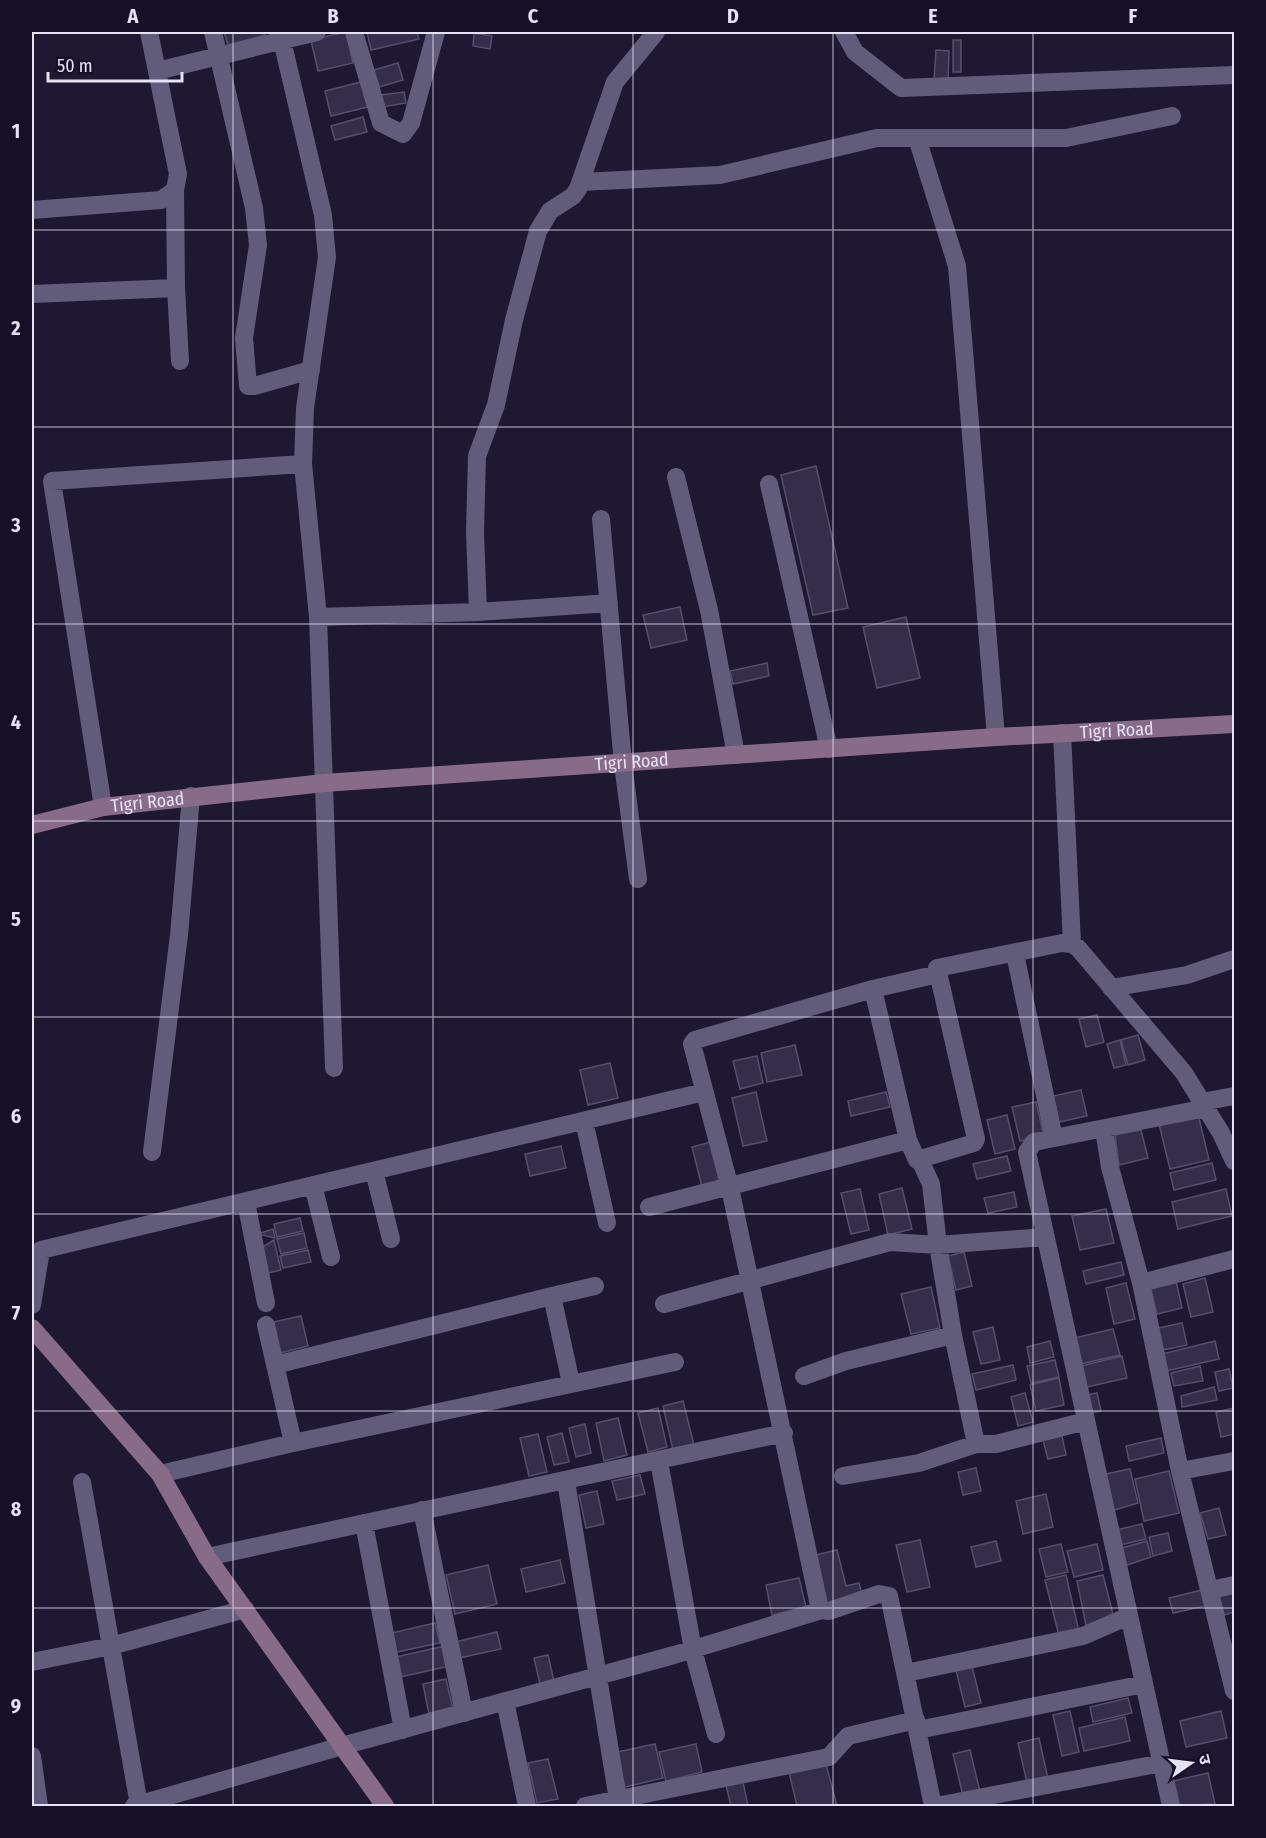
<svg xmlns="http://www.w3.org/2000/svg" width="1266" height="1838" font-family="'Fira Sans Condensed','Noto Sans Devanagari',sans-serif">
<rect width="100%" height="100%" fill="#1f1832"/>
<path fill="#342e4a" stroke="#554f6d" stroke-width="1.5" d="M224 32H264L265 35 228 45Z
M346 32 353 63 318 71 311 40Z
M367 32H417L419 39 371 50Z
M474 33 492 36 490 49 473 46Z
M953 40H961V72H953Z
M936 50 949 51 948 82 934 81Z
M398 63 403 80 379 87 374 70Z
M361 82 368 107 331 116 325 91Z
M404 92 406 103 383 107 381 95Z
M363 117 367 132 335 140 331 126Z
M816 466 848 608 813 615 781 475Z
M680 607 687 640 651 648 643 615Z
M906 617 920 678 877 688 863 627Z
M767 663 769 676 733 684 730 671Z
M1097 1015 1104 1042 1086 1047 1079 1019Z
M1138 1035 1145 1060 1128 1065 1121 1040Z
M1120 1040 1126 1065 1114 1068 1107 1044Z
M795 1045 802 1075 767 1082 761 1053Z
M757 1056 763 1083 740 1089 733 1061Z
M610 1063 618 1098 588 1105 580 1070Z
M1081 1090 1087 1116 1059 1122 1053 1096Z
M756 1092 767 1141 743 1146 732 1098Z
M886 1092 890 1107 851 1116 848 1101Z
M1036 1102 1044 1136 1020 1141 1012 1107Z
M1198 1114 1209 1160 1170 1169 1159 1124Z
M1007 1115 1015 1149 995 1154 987 1120Z
M1141 1130 1148 1158 1119 1165 1115 1135Z
M711 1142 721 1182 702 1187 692 1147Z
M561 1146 566 1168 530 1176 525 1154Z
M1007 1156 1011 1171 977 1179 973 1164Z
M1212 1163 1216 1180 1174 1190 1170 1173Z
M902 1188 912 1229 888 1235 879 1194Z
M860 1189 869 1230 851 1234 841 1193Z
M1226 1189 1232 1216 1178 1229 1172 1202Z
M1014 1192 1017 1207 988 1213 984 1198Z
M1106 1209 1114 1243 1080 1250 1072 1216Z
M300 1218 303 1231 277 1237 274 1224Z
M273 1229 275 1238 258 1234Z
M304 1233 307 1248 281 1254 277 1239Z
M274 1240 281 1270 264 1274 261 1248Z
M308 1250 311 1262 283 1268 280 1256Z
M964 1252 972 1286 956 1290 948 1256Z
M1121 1262 1124 1275 1086 1284 1083 1271Z
M1205 1278 1213 1312 1191 1317 1183 1284Z
M1176 1281 1182 1308 1157 1314 1150 1287Z
M1126 1283 1135 1319 1114 1324 1106 1288Z
M931 1287 940 1328 911 1334 901 1294Z
M301 1316 308 1346 280 1353 273 1322Z
M1182 1323 1187 1345 1163 1350 1158 1328Z
M993 1327 1000 1360 981 1364 973 1332Z
M1113 1329 1120 1355 1076 1365 1070 1339Z
M1050 1341 1054 1357 1030 1363 1027 1347Z
M1215 1341 1219 1359 1166 1371 1162 1354Z
M1122 1356 1127 1378 1082 1388 1077 1367Z
M1055 1360 1059 1377 1031 1383 1027 1366Z
M1013 1365 1016 1380 976 1390 972 1374Z
M1200 1366 1203 1381 1174 1386 1171 1373Z
M1229 1369 1233 1388 1219 1391 1215 1372Z
M1059 1378 1064 1405 1036 1411 1030 1385Z
M1214 1387 1217 1400 1182 1407 1181 1396Z
M1025 1393 1033 1422 1018 1426 1011 1397Z
M1097 1393 1101 1411 1086 1414 1082 1396Z
M683 1401 694 1445 673 1450 663 1406Z
M658 1408 667 1447 648 1452 638 1413Z
M1234 1408V1434L1221 1437 1216 1412Z
M618 1418 627 1455 604 1461 596 1423Z
M585 1424 591 1453 576 1457 569 1428Z
M562 1433 569 1462 554 1465 547 1437Z
M538 1434 547 1472 529 1476 520 1438Z
M1062 1436 1066 1455 1048 1459 1043 1440Z
M1161 1438 1164 1453 1129 1461 1126 1446Z
M976 1468 981 1491 963 1495 958 1472Z
M1130 1469 1138 1503 1111 1511 1101 1475Z
M1169 1471 1179 1513 1144 1521 1135 1479Z
M640 1475 645 1494 617 1500 612 1481Z
M597 1491 604 1524 586 1528 579 1495Z
M1046 1494 1053 1527 1023 1534 1016 1501Z
M1219 1508 1226 1535 1208 1539 1200 1513Z
M1142 1524 1146 1539 1120 1545 1116 1530Z
M1168 1533 1172 1551 1153 1556 1149 1537Z
M920 1540 930 1587 907 1592 896 1545Z
M996 1541 1001 1561 976 1567 971 1547Z
M1147 1541 1151 1557 1124 1566 1118 1549Z
M1061 1544 1068 1572 1046 1577 1039 1549Z
M1097 1544 1103 1570 1074 1577 1067 1551Z
M837 1550 846 1586 859 1583 862 1595 823 1605 811 1556Z
M560 1560 565 1583 526 1592 521 1569Z
M488 1565 497 1604 455 1614 446 1575Z
M1066 1575 1079 1632 1059 1636 1045 1580Z
M1103 1575 1114 1618 1087 1630 1077 1581Z
M799 1578 806 1607 772 1615 766 1585Z
M1202 1590 1205 1606 1173 1613 1169 1598Z
M1234 1592V1612L1224 1615 1219 1596Z
M435 1623 440 1643 397 1652 392 1633Z
M497 1632 501 1649 459 1658 455 1642Z
M445 1646 450 1666 400 1677 395 1657Z
M548 1655 554 1681 540 1684 534 1658Z
M971 1662 981 1703 965 1707 955 1666Z
M446 1679 453 1709 429 1714 423 1684Z
M1128 1698 1132 1713 1093 1722 1090 1707Z
M1070 1711 1079 1752 1062 1756 1053 1715Z
M1221 1711 1227 1738 1186 1747 1180 1721Z
M1125 1717 1130 1741 1084 1751 1079 1728Z
M1039 1738 1048 1779 1027 1783 1018 1743Z
M655 1744 663 1778 625 1787 617 1752Z
M696 1744 702 1772 666 1781 659 1752Z
M970 1750 980 1792 963 1796 953 1754Z
M548 1759 558 1799 537 1803 528 1763Z
M826 1764 837 1806H797L789 1772Z
M1208 1773 1215 1804 1174 1806 1169 1782Z
M742 1777 748 1806H731L725 1781Z"/>
<g fill="none" stroke-linecap="round" stroke-linejoin="round">
<path stroke="#625c7b" stroke-width="18" d="M213 32 254 208 258 245 244 338 248 386H254L311 370
M280 32 323 215 327 257 305 408 303 464 318 617 334 1068
M354 32 381 123 403 134 411 123 436 32
M844 32 855 52 901 88 1234 75
M157 71 317 32
M917 138 957 266 996 737
M581 182 720 175 877 138H1066L1172 116
M175 190 176 288 180 361
M32 210 161 200 175 190 178 174 149 32
M32 294 176 288
M676 477 709 610 736 755
M769 484 829 749
M601 519 623 764 638 879
M478 612 475 532 477 456 496 405 514 320 538 231 550 211 573 196 578 189 615 82 656 32
M318 617 478 612 609 603
M1062 733 1072 944
M103 807 52 481 303 464
M1015 954 1054 1138
M1111 988 1187 975 1234 959
M873 989 908 1140 917 1160 974 1143 976 1139 937 968 1062 943 1072 944 1078 948 1184 1073 1221 1133 1234 1161
M1202 1102 1234 1096
M584 1121 607 1223
M1104 1129 1110 1167 1141 1283 1180 1471 1234 1691
M152 1152 179 935 191 796
M920 1160 931 1184 938 1245 953 1335 976 1444
M374 1171 391 1239
M313 1185 331 1257
M246 1202 266 1303
M649 1207 908 1140
M1141 1283 1234 1259
M552 1296 595 1286
M664 1304 890 1242 938 1245 1045 1237
M32 1305 41 1250 704 1092
M266 1325 293 1443
M275 1365 552 1296 571 1383
M804 1376 846 1361 953 1335
M659 1461 693 1650 716 1734
M1180 1471 1234 1461
M160 1474 293 1443 675 1362
M843 1476 919 1463 976 1444H996L1086 1421
M566 1481 618 1800
M82 1482 139 1805
M422 1510 464 1713
M364 1523 403 1730
M207 1557 784 1433
M1210 1590 1234 1585
M32 1662 111 1646 245 1609
M906 1673 1083 1636 1129 1616
M505 1701 527 1806
M918 1730 1144 1684
M32 1756 39 1806
M134 1806 342 1746 674 1655 822 1610
M585 1806 829 1757 848 1736 916 1720
M933 1806 889 1596 879 1594 829 1611 822 1610 819 1605 730 1188 692 1044 695 1040 873 989 938 974
M936 1806 1162 1763
M1171 1806 1027 1152 1034 1142 1206 1108"/>
<g stroke="#886b88" stroke-width="18">
<path id="s1" d="M32 825 103 807 324 783 996 737 1234 724"/>
<path d="M32 1328 160 1474 207 1557 385 1806"/>
</g>
</g>
<path fill="none" stroke="#e5e2f4" stroke-width="1.5" stroke-opacity="0.55" d="M233 32V1806M433 32V1806M633 32V1806M833 32V1806M1033 32V1806M32 230H1234M32 427H1234M32 624H1234M32 821H1234M32 1017H1234M32 1214H1234M32 1411H1234M32 1608H1234"/>
<g text-anchor="middle" stroke-width="5" stroke-linejoin="round" paint-order="stroke">
<g font-size="18" fill="#e5e2f4" stroke="#160f28">
<text dy="6" stroke="none"><textPath href="#s1" startOffset="1090">Tigri Road</textPath></text>
<text dy="6" stroke="none"><textPath href="#s1" startOffset="604">Tigri Road</textPath></text>
<text dy="6" stroke="none"><textPath href="#s1" startOffset="118">Tigri Road</textPath></text>
</g>
</g>
<rect width="1266" height="1838" fill="none" stroke="#160f28" stroke-width="66"/>
<g transform="translate(1191 1763) rotate(76)" stroke="#160f28" stroke-width="4.5" paint-order="stroke">
<path d="M0-4.5L10 22L0 15L-10 22Z" fill="#e5e2f4"/>
<text y="-9" font-size="16" font-weight="bold" text-anchor="middle" fill="#e5e2f4">उ</text>
</g>
<path d="M48 72v9h134v-9" fill="none" stroke="#e5e2f4" stroke-width="3"/>
<text x="57" y="72" font-size="18" fill="#e5e2f4" stroke="#160f28" stroke-width="4.5" paint-order="stroke">50 m</text>
<rect x="33" y="33" width="1200" height="1772" fill="none" stroke="#e5e2f4" stroke-width="2"/>
<g font-size="20" text-anchor="middle" font-weight="bold" fill="#e5e2f4">
<text x="133" y="23">A</text>
<text x="333" y="23">B</text>
<text x="533" y="23">C</text>
<text x="733" y="23">D</text>
<text x="933" y="23">E</text>
<text x="1133" y="23">F</text>
<text x="16" y="138">1</text>
<text x="16" y="335">2</text>
<text x="16" y="532">3</text>
<text x="16" y="729">4</text>
<text x="16" y="926">5</text>
<text x="16" y="1123">6</text>
<text x="16" y="1320">7</text>
<text x="16" y="1516">8</text>
<text x="16" y="1713">9</text>
</g>
</svg>
